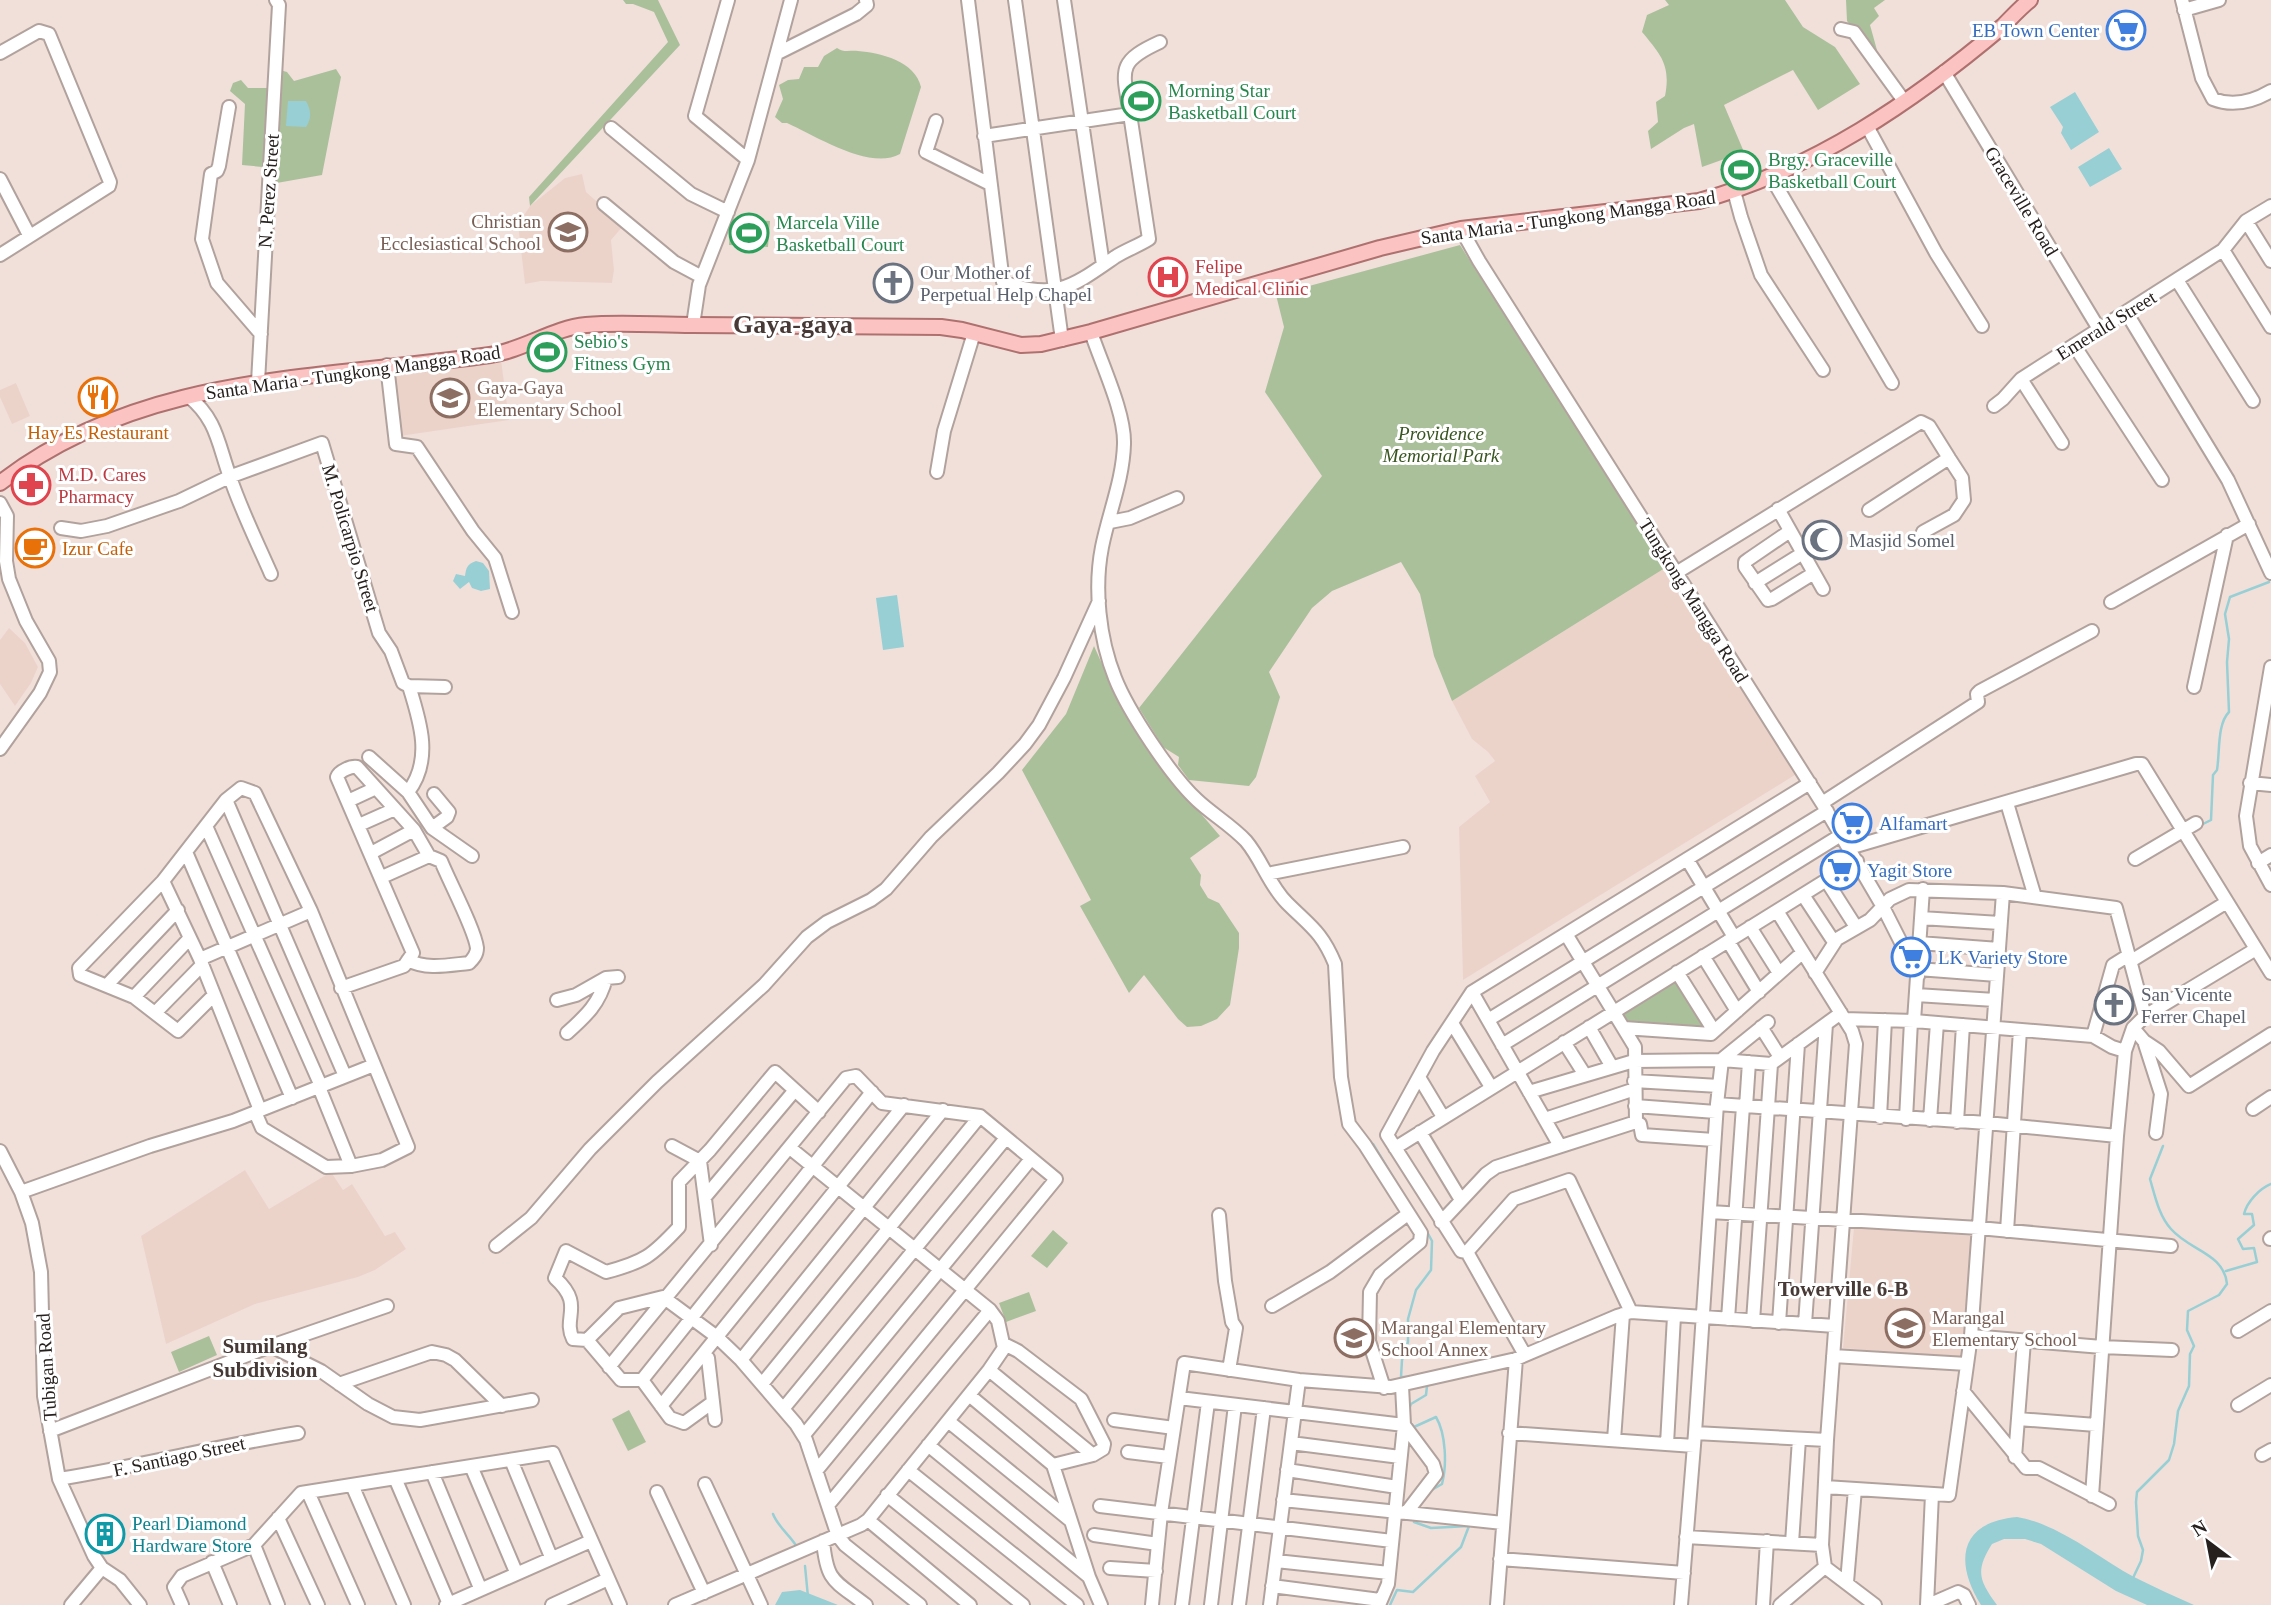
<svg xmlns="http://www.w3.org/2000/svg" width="2271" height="1605" font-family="'Times New Roman',serif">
<rect width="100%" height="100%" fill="#f1e0da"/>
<path fill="#ecd3ca" d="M582 174 586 192 624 225 611 240 614 270 612 283 541 281 525 284 518 224 530 206 565 178Z
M501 360 509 420 400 436 391 376Z
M16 383 30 416 12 424 0 397V390Z
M1665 568 1795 775 1463 980 1459 827 1490 802 1475 776 1495 761 1488 752 1472 739 1452 701Z
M9 628 25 643 38 667 31 683 15 706 0 684V640Z
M245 1170 269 1209 331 1172 343 1190 352 1184 385 1236 395 1232 406 1249 375 1270 358 1277 255 1304 166 1344 141 1236Z
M1854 1227 1973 1236 1962 1358 1843 1348Z"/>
<path fill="#aac09b" d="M623 0H658L680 45 530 206 529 197 668 42 654 12 633 4H626Z
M1665 0H1785L1803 27 1835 47 1860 84 1818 110 1793 70 1724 105 1744 152 1702 167 1694 124 1684 128 1651 149 1648 131 1658 122 1656 102 1665 96C1671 65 1661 55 1642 32L1647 15 1669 5Z
M1846 0H1885L1874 8 1879 16 1870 25 1880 61 1847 21Z
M837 48C844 53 850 50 858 51 881 53 915 61 921 87L900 154C870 171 816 136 787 123H782L775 117 783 99 779 85 788 80 799 79 804 67H818L824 56Z
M336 69 341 77 322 175 271 184 273 168 242 165 245 104 230 91 233 83 241 80 248 88H271L280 70 287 72 294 81Z
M1146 84 1153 116 1137 119 1130 87Z
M1753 153 1762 171 1729 187 1720 169Z
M731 219 770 221 768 247 729 245Z
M1460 245 1665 568 1452 701 1434 656 1420 594 1401 562 1332 591 1312 608 1269 672 1280 697 1256 777 1249 786 1189 780 1178 765 1179 757 1163 747 1139 708 1322 476 1265 392 1284 327 1276 295Z
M1094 646 1115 693 1173 781 1220 836 1190 858 1201 875 1200 885 1208 898 1219 903 1239 933V948L1230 1005 1217 1019 1201 1026 1187 1027 1178 1019 1144 975 1129 993 1080 906 1091 900 1022 770 1066 714Z
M1679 977 1712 1030 1626 1025 1619 1014Z
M1053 1230 1068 1243 1047 1268 1031 1256Z
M1029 1292 1036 1311 1006 1322 999 1303Z
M209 1336 217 1355 179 1372 171 1352Z
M629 1410 646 1442 628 1451 612 1419Z"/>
<path fill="#98cfd4" d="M2075 92 2099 132 2071 150 2061 133 2063 127 2050 107Z
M288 101H306C311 110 312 118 306 127L286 126Z
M2109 148 2122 169 2090 187 2078 167Z
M476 561 483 563 489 571 490 589 481 591 472 588 469 582 460 589 453 581 456 574 465 576C466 568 467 564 476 561Z
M897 595 904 647 883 650 876 598Z
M2017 1517C2059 1524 2097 1557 2134 1577 2154 1587 2174 1596 2194 1605H2147L2116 1591 2041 1544 2025 1539H2004L1992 1544C1975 1571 1979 1580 1997 1605H1981C1954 1562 1959 1522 2017 1517Z
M800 1590 838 1605H775L782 1592Z"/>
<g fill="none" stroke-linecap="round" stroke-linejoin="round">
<path stroke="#98cfd4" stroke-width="2.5" d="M2201 825 2211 820 2213 775 2217 770C2220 752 2217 724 2229 712L2227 662 2229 639 2225 614 2230 597 2269 582
M1373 1144 1402 1192
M2226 1271 2257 1262 2254 1248 2243 1249 2238 1239 2254 1225 2252 1214H2244C2247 1202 2259 1189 2271 1184
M1411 1377H1401L1402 1360 1408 1342V1319L1416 1290 1431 1270 1432 1241 1426 1230
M1409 1409 1411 1404 1426 1395 1427 1386
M1408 1420 1414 1427 1436 1417C1446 1434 1447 1465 1442 1484L1430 1491
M773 1514C778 1527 790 1535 797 1547
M805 1566 808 1597
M2133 1578 2141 1561 2143 1550 2138 1536 2136 1502 2137 1492 2169 1460 2174 1444 2178 1411 2189 1386 2190 1354 2194 1346 2187 1330 2188 1311 2219 1295 2227 1284C2224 1253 2190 1251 2171 1229 2159 1216 2155 1196 2150 1179L2163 1146
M1390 1605 1397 1590 1413 1592 1461 1547 1469 1526 1431 1528 1414 1522"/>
<defs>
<path id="minor" d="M728 0 695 116 748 160
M968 0 1003 282C1056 301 1073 286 1115 257 1126 250 1138 246 1149 239L1130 114
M1015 0 1062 340
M1064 0 1103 265
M2182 0 2202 78 2213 99C2233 107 2254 101 2271 91
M2184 10 2219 0
M1841 29 1854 32 1904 101
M0 53 39 31 49 34 110 182 109 186 0 255
M778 53 856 14 867 5 866 0
M1944 72 2099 329
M229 107 219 166 217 171 211 174 202 239 217 283 261 334
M936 121 926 152 990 184
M1867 126 1936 253 1982 326
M611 128 691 194 728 212
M984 136 1130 114C1123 70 1116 62 1160 42
M1771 177 1892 383
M0 179 29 235
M1734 191 1741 217 1761 275 1823 370
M604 204 674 262 702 277
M2246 221 2271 261
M1461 229 1479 261 1822 803 1883 907 1918 976
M2223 250 2271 327
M2177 280 2253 401
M2126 312 2228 480 2271 573
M693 325 699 285 748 160 791 0
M1091 332C1101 363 1125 412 1124 444 1123 480 1109 512 1102 547 1094 588 1099 638 1115 678 1128 711 1171 776 1197 800 1213 815 1231 825 1246 841 1262 860 1269 885 1287 903 1310 926 1322 932 1335 964L1341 1077 1349 1124 1365 1145 1421 1233 1420 1242 1380 1275 1370 1292 1369 1341 1384 1388
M2074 345 2162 480
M387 365 396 444 417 447 473 531 495 558 512 612
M2021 379 2062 443
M258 382 279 5 276 0
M188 396C217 419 218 444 230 477 241 510 257 542 271 574
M1994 406 2003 399 2021 379 2223 250 2246 221 2271 206
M937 472 944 431 974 333
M0 503 7 516 6 561 9 579 26 621 49 661 50 672 40 693 0 749
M1778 509 1823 589
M1110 522 1130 518 1177 498
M61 528 81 531 107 526 179 501 229 477 322 443 379 633 391 651 403 683 409 686 445 687
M1790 531 1749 559 1745 562V567L1768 600 1772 599 1814 573
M1923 532 1954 515 1964 500 1962 478 1949 458
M1676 573 1921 422 1929 426 1949 458 1869 510
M1755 583 1803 553
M2111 602 2249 524
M2271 667 2246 816 2250 846 2271 885
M2194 687 2227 535
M369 757 408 792 432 828 472 856
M2250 783 2271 785
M408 792C433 760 420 721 409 686
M226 800 345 1076
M348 801 376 788
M1822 803 1978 702 1977 694 1980 691 2092 631
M2007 803 2035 897
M359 825 395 809
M206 826 321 1086
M432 828 447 817 449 812 434 794
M1849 848 2136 764H2142L2271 973
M186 852 292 1098
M371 853 414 830
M1687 859 1734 937
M2135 859 2196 823
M2258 863 2271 855
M1267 874 1403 847
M1826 880 1856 927
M163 881 200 959 260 1110
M1803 895 1834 942
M1777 911 1852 1031 1856 1044 1827 1440 1822 1545 1825 1567
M1921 918 2000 923
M1750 927 1779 973
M1728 941 1759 992
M1919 943 1999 949
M1703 956 1737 1011
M200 959 311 911
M408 960C426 970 449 965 469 963 473 959 477 955 477 948 475 930 449 881 441 861L429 856
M2131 961 2227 902
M1918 969 1997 975
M1677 972 1714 1031
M1815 973 1837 939 1870 920 1890 899 1909 890 2003 893 2116 908 2145 1016
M107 985 178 910
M341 988 404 966 413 953 337 777C339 771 351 766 357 767L414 830 429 856 382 877
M1472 992 1560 1146
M214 995 178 1031 134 997 80 975 79 968 163 881 226 800 241 788 255 793 311 911 408 1147 382 1160 351 1166 326 1167 262 1128 255 1112
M1916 995 1995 1000
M134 997 189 939
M557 1000 576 995 606 978 618 977
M156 1012 202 965
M1844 1019 1914 1021 2093 1036 2113 965 2129 955
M1488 1020 1827 811
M1914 1021 1923 889
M1452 1023 1491 1087
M1589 1027 1612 1067
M1761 1027 1780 1057
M1624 1028 1711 1034 1802 953
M2133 1028 2144 1041 2159 1051 2189 1086 2271 1034
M567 1033C586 1016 600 1003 606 978
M2093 1036 2112 1047 2125 1051
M2144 1041 2161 1094 2156 1133
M1564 1042 1585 1075
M1502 1045 1841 835
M1721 1060 1768 1022
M1419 1077 1443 1117
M1634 1081 1719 1086
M319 1087 351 1166
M1529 1092 1634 1061 1722 1060
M1717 1104 1987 1123 2117 1136
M1635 1106 1716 1112
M1746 1107 1749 1062
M2253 1109 2271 1097
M1880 1117 1885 1020
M1545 1119 1635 1089
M1906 1119 1911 1021
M1930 1120 1937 1023
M1636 1122 1640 1124 1642 1135 1714 1140
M1957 1122 1963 1025
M1420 1132 1461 1200
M672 1146 700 1161
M1395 1148 1857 861
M0 1151 21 1192 32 1223 41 1272 44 1396 59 1479 94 1556 102 1568 120 1580 140 1605
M700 1161 711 1245
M21 1192 150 1146 233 1121 374 1065
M705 1197 795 1090
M1710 1212 1979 1228 2171 1246
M1219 1215 1225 1281 1232 1322 1236 1328 1229 1370
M1441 1222 1486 1174 1496 1167 1636 1122 1635 1047 1566 934
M2007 1231 2020 1030
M2270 1239 2271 1238
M496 1246 531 1218 590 1149 657 1082 764 985 807 937 827 922 871 900 886 889 931 837 998 773 1025 744 1039 725 1064 678 1099 601
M1467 1252 1514 1199 1569 1180 1631 1312
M1272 1306 1330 1272 1408 1214
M1728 1319 1743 1106
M1753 1321 1771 1064
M1779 1323 1798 1044
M1805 1324 1826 1024
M2238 1331 2271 1311
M1971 1336 2102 1347 2172 1350
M587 1340 573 1339C562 1317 585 1305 555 1278L566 1251 606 1272C644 1262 652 1256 679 1227V1182L710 1150 775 1072 819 1112
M1004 1344 1018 1351 1081 1399 1104 1444 1103 1449 1093 1455 1053 1465 1089 1577 1101 1605
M271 1346 321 1371 368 1404 393 1417 420 1420 532 1400
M703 1355 708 1358 713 1402 684 1423 670 1418 642 1380H621L587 1340 619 1308 663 1297 717 1337 741 1360 796 1424 806 1440 838 1536 845 1545 920 1605
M1525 1355 1467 1252 1461 1251 1387 1135 1433 1051 1472 992 1810 783
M1833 1356 1967 1364
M741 1360 943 1110
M609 1367 846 1078 856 1076 882 1103 980 1116 1056 1179 817 1470
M989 1370 1093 1455
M642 1380 872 1092
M339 1384 432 1352 446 1355 455 1360 502 1406
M762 1384 980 1116
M1963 1391 2026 1468H2039L2109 1504
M969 1395 1053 1465
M1179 1398 1404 1425 1433 1464 1436 1474 1406 1513
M713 1402 715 1420
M2238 1405 2271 1385
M661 1406 904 1105
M783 1409 1006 1138
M2018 1419 2096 1425
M1114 1420 1174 1428
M948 1421 1071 1521
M50 1431 271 1346 387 1306
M1509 1433 1694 1446
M1695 1433 1827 1440
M804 1435 1031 1159
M1614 1440 1623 1314
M1291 1443 1400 1457
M1667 1444 1674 1316
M928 1445 1088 1576
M1128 1452 1169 1457
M2262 1455 2271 1450
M2015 1457 2024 1341
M511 1460 551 1557
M471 1466 516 1572
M908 1470 1077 1605
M1287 1470 1397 1487
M432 1472 480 1588
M395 1478 449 1604
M59 1479C139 1466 218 1446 298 1433
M705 1484 761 1605
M352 1485 404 1605
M1825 1487 1949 1495 1971 1336 2003 893
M308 1492 358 1605
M657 1492 704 1593
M887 1495 1023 1605
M2092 1496 2117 1136 2125 1051 2133 1028 2145 1016 2256 949
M1283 1500 1503 1523
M829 1504 990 1310
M1100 1506 1392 1541
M278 1518 318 1605
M868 1520 970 1605
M1094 1535 1158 1544
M1686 1537 1822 1545
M823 1541C827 1583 834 1580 866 1605
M1792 1543 1799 1439
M254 1545 278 1605
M1500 1559 1684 1573
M1276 1561 1389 1573
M212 1562 230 1605
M1825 1567 1875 1605
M1110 1568 1156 1571
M1847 1582 1855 1489
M1272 1586 1380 1600
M71 1605 102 1568
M182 1605 174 1587 182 1576 254 1545 301 1493 553 1453 620 1605
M446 1605 591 1541
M552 1605 608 1579
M675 1605 861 1525 868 1520 989 1370 1004 1348 998 1321 990 1310 790 1148
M1152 1605 1161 1513 1184 1363 1299 1380 1391 1387 1516 1359 1617 1316 1631 1312 1835 1326
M1182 1605 1208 1402
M1211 1605 1235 1405
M1239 1605 1264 1408
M1270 1605 1299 1380
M1379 1605 1388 1584 1404 1425 1402 1386
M1497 1605 1516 1359
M1681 1605 1695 1433 1717 1104 1722 1060 1771 1064 1841 1013
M1763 1605 1767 1541
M1780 1605 1825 1567
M1927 1605 1932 1494
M1928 1605 1958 1592 1964 1595 1969 1605"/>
<path id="major" d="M0 483C141 373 322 379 490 355 524 350 553 328 586 325 620 322 657 325 692 325 775 325 858 327 941 327L962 330 1021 345 1041 344 1091 332 1380 248 1461 229 1699 201C1813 170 1913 102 2003 26 2012 17 2020 8 2030 0"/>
</defs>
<use href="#minor" stroke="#b2a29d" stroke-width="16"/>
<use href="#major" stroke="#ae716f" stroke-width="18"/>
<use href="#minor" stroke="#fff" stroke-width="12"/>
<use href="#major" stroke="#fbc4c2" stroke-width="14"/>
</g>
<defs>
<symbol id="supermarket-ring" viewBox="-11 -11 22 22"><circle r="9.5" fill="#fff" stroke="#3f7fe0" stroke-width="1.5"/><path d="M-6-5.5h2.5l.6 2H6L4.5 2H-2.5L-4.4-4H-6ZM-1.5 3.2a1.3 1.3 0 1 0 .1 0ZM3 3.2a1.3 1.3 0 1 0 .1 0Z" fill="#3f7fe0"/></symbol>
<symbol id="stadium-ring" viewBox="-11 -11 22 22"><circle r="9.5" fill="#fff" stroke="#2e9e5b" stroke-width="1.5"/><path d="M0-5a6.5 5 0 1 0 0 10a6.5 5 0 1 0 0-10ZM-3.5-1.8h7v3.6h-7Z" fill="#2e9e5b"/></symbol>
<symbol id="school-ring" viewBox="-11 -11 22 22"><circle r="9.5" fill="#fff" stroke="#8d6e63" stroke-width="1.5"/><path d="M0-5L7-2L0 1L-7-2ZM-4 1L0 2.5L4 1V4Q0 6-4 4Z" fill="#8d6e63"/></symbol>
<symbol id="hospital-ring" viewBox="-11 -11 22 22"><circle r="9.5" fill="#fff" stroke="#e0444e" stroke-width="1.5"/><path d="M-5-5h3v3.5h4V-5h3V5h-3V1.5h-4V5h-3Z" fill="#e0444e"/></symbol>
<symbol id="church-ring" viewBox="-11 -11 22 22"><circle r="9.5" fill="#fff" stroke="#6b7280" stroke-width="1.5"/><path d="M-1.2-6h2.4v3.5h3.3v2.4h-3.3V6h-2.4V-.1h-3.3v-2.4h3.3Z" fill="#6b7280"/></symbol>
<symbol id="restaurant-ring" viewBox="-11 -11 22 22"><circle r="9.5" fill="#fff" stroke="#e8710a" stroke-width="1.5"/><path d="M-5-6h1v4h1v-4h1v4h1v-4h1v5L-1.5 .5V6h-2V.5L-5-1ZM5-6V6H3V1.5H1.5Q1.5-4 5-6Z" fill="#e8710a"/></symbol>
<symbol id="pharmacy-ring" viewBox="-11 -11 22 22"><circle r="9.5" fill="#fff" stroke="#e0444e" stroke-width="1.5"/><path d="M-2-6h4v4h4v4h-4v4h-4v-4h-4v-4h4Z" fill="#e0444e"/></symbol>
<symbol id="mosque-ring" viewBox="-11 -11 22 22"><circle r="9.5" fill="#fff" stroke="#6b7280" stroke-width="1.5"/><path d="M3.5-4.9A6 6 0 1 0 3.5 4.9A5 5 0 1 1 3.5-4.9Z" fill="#6b7280"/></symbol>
<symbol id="cafe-ring" viewBox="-11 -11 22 22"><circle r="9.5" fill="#fff" stroke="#e8710a" stroke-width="1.5"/><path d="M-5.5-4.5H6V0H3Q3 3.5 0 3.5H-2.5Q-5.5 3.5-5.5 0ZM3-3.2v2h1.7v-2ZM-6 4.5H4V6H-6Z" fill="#e8710a"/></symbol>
<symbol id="building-ring" viewBox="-11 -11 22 22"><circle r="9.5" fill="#fff" stroke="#0f9aa8" stroke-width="1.5"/><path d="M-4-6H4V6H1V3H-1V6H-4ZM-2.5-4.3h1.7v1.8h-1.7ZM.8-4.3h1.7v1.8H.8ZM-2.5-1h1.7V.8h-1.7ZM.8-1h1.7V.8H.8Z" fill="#0f9aa8"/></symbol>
</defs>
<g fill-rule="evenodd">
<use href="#supermarket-ring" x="2104" y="8" width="44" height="44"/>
<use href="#stadium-ring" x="1119" y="79" width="44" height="44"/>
<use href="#stadium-ring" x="1719" y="148" width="44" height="44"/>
<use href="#school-ring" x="546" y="210" width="44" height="44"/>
<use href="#stadium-ring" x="727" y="211" width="44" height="44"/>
<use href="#hospital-ring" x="1146" y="255" width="44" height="44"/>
<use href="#church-ring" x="871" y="261" width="44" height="44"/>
<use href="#stadium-ring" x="525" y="330" width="44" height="44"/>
<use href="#restaurant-ring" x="76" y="375" width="44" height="44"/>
<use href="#school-ring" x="428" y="376" width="44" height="44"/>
<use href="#pharmacy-ring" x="9" y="463" width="44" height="44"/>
<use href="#mosque-ring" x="1800" y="518" width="44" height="44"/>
<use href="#cafe-ring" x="13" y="526" width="44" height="44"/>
<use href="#supermarket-ring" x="1830" y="801" width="44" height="44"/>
<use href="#supermarket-ring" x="1818" y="848" width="44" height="44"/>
<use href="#supermarket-ring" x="1889" y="935" width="44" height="44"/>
<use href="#church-ring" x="2092" y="983" width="44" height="44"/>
<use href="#school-ring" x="1883" y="1306" width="44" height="44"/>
<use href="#school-ring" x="1332" y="1316" width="44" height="44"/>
<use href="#building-ring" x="83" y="1512" width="44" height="44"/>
</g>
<g text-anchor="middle" stroke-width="6" stroke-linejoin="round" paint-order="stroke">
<g font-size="19" fill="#366cbe" stroke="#fff" text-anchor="start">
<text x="2099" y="37" text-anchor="end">EB Town Center</text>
<text x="1879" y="830">Alfamart</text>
<text x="1867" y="877">Yagit Store</text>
<text x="1938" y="964">LK Variety Store</text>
</g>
<g font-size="19" fill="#27864d" stroke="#fff" text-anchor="start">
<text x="1168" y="97">Morning Star<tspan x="1168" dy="22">Basketball Court</tspan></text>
<text x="1768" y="166">Brgy. Graceville<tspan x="1768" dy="22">Basketball Court</tspan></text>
<text x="776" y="229">Marcela Ville<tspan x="776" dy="22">Basketball Court</tspan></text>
<text x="574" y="348">Sebio's<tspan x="574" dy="22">Fitness Gym</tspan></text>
</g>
<g font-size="19" fill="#26201e" stroke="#fff">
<text transform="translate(268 191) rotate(-86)" y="7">N. Perez Street</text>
<text transform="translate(2022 201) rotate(59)" y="7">Graceville Road</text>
<text transform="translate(1568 217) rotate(-8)" y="7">Santa Maria - Tungkong Mangga Road</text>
<text transform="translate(2106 325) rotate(-32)" y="7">Emerald Street</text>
<text transform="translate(353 372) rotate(-8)" y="7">Santa Maria - Tungkong Mangga Road</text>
<text transform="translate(351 538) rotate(73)" y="7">M. Policarpio Street</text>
<text transform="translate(1694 600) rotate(58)" y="7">Tungkong Mangga Road</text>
<text transform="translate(46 1367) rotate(-94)" y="7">Tubigan Road</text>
<text transform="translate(179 1456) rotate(-12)" y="7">F. Santiago Street</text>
</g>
<g font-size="19" fill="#785e54" stroke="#fff" text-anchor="start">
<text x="541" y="228" text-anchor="end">Christian<tspan x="541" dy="22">Ecclesiastical School</tspan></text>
<text x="477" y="394">Gaya-Gaya<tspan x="477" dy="22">Elementary School</tspan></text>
<text x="1932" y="1324">Marangal<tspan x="1932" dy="22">Elementary School</tspan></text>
<text x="1381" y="1334">Marangal Elementary<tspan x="1381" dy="22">School Annex</tspan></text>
</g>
<g font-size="19" fill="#be3a42" stroke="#fff" text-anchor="start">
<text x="1195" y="273">Felipe<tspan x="1195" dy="22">Medical Clinic</tspan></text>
<text x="58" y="481">M.D. Cares<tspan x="58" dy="22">Pharmacy</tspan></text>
</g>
<g font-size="19" fill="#5b616d" stroke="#fff" text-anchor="start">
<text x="920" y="279">Our Mother of<tspan x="920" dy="22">Perpetual Help Chapel</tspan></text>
<text x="1849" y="547">Masjid Somel</text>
<text x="2141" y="1001">San Vicente<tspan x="2141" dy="22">Ferrer Chapel</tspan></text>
</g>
<g font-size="19" fill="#c56008" stroke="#fff">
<text x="98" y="439">Hay Es Restaurant</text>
<text x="62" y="555" text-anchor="start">Izur Cafe</text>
</g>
<g font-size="19" font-style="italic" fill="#38541f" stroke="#fff">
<text x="1441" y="440">Providence<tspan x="1441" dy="22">Memorial Park</tspan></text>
</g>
<g font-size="19" fill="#0d838f" stroke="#fff" text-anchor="start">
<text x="132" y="1530">Pearl Diamond<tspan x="132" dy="22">Hardware Store</tspan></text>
</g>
<g font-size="21" font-weight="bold" fill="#473a36" stroke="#fff">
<text x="1843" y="1296">Towerville 6-B</text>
<text x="265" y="1353">Sumilang<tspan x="265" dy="24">Subdivision</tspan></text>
</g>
<g font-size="26" font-weight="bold" fill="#473a36" stroke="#fff">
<text x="793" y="333">Gaya-gaya</text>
</g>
</g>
<g transform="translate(2208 1542) rotate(328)" stroke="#ffffff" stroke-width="5" paint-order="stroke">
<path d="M0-5L12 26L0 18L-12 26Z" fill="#26201e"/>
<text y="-10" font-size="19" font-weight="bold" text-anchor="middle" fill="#26201e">N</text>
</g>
</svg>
